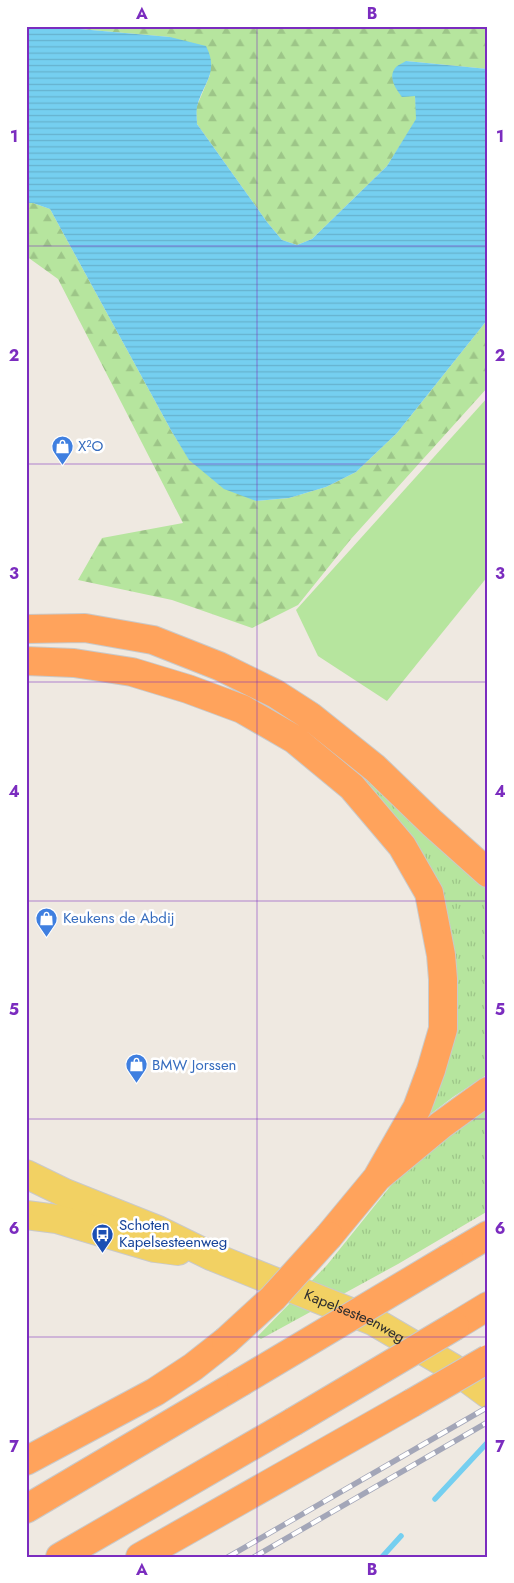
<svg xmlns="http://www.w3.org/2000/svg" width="514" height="1583" font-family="Jost,sans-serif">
<defs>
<pattern id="grass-tufts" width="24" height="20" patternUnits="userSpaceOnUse" patternTransform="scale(1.25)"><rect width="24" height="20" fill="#b6e59e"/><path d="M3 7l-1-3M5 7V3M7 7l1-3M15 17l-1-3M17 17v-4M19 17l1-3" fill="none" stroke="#9dc588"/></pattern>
<pattern id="forest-firs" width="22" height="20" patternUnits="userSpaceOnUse" patternTransform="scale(1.25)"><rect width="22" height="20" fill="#b6e59e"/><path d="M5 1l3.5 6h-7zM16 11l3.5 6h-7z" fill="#9dc588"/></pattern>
<pattern id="water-rules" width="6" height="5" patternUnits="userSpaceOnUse" patternTransform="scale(1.25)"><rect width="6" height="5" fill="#75cff0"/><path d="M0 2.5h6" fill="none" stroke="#66b2ce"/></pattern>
</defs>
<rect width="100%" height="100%" fill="#efe9e1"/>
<path fill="url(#grass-tufts)" d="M270 705 324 740 488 883V1074L453 1097 424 1119 434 1089 437 904 281 723Z
M488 1103V1211L398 1264 261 1339 257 1337 327 1265 401 1173Z"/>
<path fill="url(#forest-firs)" d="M46 26H488V69L406 61 415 96 417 119 387 166 312 239 297 245 282 240 267 222 197 124 196 108 210 75 170 37Z
M26 203H33L50 209 172 432 189 459 256 501 289 498 326 487 356 472 397 433 488 319V387L351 539 298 605 252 628 172 600 78 580 102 538 183 523 58 279 26 256Z"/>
<path fill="#b6e59e" d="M488 397V576L387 701 318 656 296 610Z"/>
<path fill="url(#water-rules)" d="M26 26H46L170 37 206 46C220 73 202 84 197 107 196 112 197 119 197 124L267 222 282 240 297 245 312 239 387 166 416 119 415 96 402 97C396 89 387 77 396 67 398 65 403 63 406 61L488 69V319L397 433 356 472 326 487 289 498 256 501 224 489 189 460 172 432 50 209 33 203H26Z"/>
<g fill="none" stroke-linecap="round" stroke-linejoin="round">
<path stroke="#75cff0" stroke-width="5.5" d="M435 1499 486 1444
M382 1557 401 1536"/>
<defs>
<g id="primary">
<path id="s1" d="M26 1174 65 1193 158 1230 211 1256 373 1321 453 1368 488 1394"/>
<path d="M26 1215 57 1219 155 1248 178 1251"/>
</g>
<path id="highway" d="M26 629 85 628 153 640 219 666 276 694 310 716 375 768 432 823 488 873
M26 661 74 663 132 672 188 689 242 709 294 739 352 787 402 846 429 893 441 955 443 979V1029L431 1070 417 1108 377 1178
M329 1236 377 1178 441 1125 488 1091
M449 1258 488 1235
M455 1326 488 1306
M26 1461 155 1392 193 1367 226 1341
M26 1509 241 1382
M60 1557 293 1422
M140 1557 412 1403"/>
</defs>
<use href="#primary" stroke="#c9c9c9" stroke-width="30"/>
<use href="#highway" stroke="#c9c9c9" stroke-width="30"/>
<use href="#primary" stroke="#f2d163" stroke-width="28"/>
<use href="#highway" stroke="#ffa35c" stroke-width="28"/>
<defs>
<path id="rail" d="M228 1557 488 1407
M254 1557 488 1422"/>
</defs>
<use href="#rail" stroke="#a3a6b8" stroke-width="5.5"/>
<use href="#rail" stroke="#fff" stroke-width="4" stroke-dasharray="11" stroke-linecap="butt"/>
<defs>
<path id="highway-bridge" d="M226 1341 273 1298 329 1236
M241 1382 449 1258
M412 1403 488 1359
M293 1422 455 1326"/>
</defs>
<use href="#highway-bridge" stroke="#c9c9c9" stroke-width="30" stroke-linecap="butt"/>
<use href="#highway-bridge" stroke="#ffa35c" stroke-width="28"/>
</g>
<path fill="none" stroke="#7b2cbf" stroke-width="1" stroke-opacity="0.55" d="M257 26V1557M26 246H488M26 464H488M26 682H488M26 901H488M26 1119H488M26 1337H488"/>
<defs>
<symbol id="shop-pin" viewBox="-11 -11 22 30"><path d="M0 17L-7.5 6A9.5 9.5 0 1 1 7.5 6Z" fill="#3f7fe0" stroke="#fff"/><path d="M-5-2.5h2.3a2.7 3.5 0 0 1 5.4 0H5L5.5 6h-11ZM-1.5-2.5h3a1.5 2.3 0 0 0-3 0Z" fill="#fff"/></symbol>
<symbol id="bus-pin" viewBox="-11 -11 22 30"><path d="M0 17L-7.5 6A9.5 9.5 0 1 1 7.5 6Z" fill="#1a4fb4" stroke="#fff"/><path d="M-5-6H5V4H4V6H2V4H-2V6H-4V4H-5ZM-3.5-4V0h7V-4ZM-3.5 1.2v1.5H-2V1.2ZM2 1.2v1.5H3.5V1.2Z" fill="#fff"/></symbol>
</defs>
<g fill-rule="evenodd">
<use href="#shop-pin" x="50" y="434" width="25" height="34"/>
<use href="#shop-pin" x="34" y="906" width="25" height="34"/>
<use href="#shop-pin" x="124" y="1052" width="25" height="34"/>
<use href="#bus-pin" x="90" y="1222" width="25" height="34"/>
</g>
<g text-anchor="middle" stroke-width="5" stroke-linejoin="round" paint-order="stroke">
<g font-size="15" fill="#366cbe" stroke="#fff" text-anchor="start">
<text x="78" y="451">X²O</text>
<text x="63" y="923">Keukens de Abdij</text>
<text x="152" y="1070">BMW Jorssen</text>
</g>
<g font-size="15" fill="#164399" stroke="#fff" text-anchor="start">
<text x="119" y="1230">Schoten<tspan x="119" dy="17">Kapelsesteenweg</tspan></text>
</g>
<g font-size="15" fill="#2e2e2e" stroke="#fff">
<text dy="5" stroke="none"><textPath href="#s1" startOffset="358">Kapelsesteenweg</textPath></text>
</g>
</g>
<rect width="514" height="1583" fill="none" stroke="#ffffff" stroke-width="55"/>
<rect x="28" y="28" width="458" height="1528" fill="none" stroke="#7b2cbf" stroke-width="2"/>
<g font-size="16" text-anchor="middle" font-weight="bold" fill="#7b2cbf">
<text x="142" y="19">A</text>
<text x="372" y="19">B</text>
<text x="14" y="142">1</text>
<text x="500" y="142">1</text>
<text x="14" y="361">2</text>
<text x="500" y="361">2</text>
<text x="14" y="579">3</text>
<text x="500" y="579">3</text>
<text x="14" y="797">4</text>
<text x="500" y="797">4</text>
<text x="14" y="1015">5</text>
<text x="500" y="1015">5</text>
<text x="14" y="1234">6</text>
<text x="500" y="1234">6</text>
<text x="14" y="1452">7</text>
<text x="500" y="1452">7</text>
<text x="142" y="1575">A</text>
<text x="372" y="1575">B</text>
</g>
</svg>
